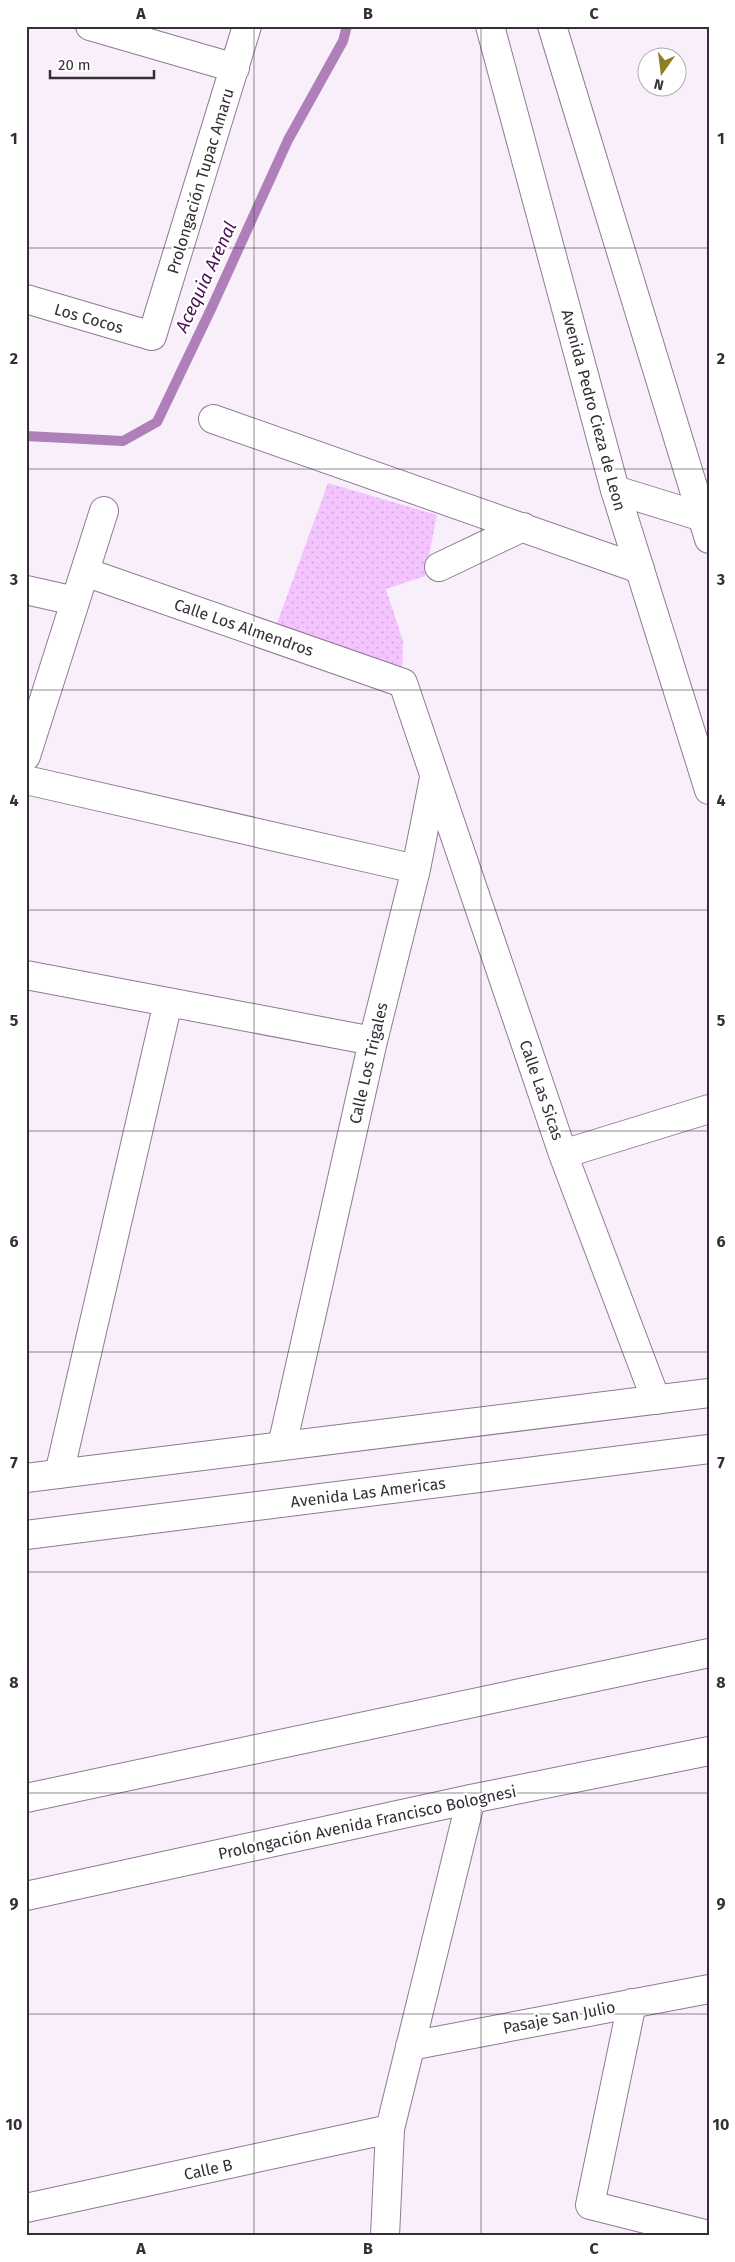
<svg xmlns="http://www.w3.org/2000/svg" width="735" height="2262" font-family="'Fira Sans',sans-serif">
<defs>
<pattern id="park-dots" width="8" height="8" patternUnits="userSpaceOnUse" patternTransform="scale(1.25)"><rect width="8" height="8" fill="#f3c4fd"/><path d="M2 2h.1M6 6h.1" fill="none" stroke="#d1a9da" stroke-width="1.8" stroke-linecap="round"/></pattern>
</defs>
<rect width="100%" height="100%" fill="#f9effb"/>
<path fill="url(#park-dots)" d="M328 483 437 515 425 576 386 589 403 641 402 672 275 629Z"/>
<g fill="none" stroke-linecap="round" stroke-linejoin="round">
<path stroke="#ae7fb8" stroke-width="10" d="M26 436 123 441 157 422 212 307 288 140 343 41 347 26"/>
<defs>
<path id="minor" d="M90 26 235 68
M26 299 152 336 247 26
M213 419 640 569
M615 490 709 519
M439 567 523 527
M85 572 403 683 563 1154 656 1400
M26 590 75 601
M26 756 104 511
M26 780 416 869
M26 975 373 1041
M563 1154 709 1109
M282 1446 373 1041 416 869 434 778
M59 1474 168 1002
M632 2003 590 2205 709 2235
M410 2046 709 1989
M26 2208 390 2129
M385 2236 390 2129 471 1799"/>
<path id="tertiary" d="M490 26 615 490 709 790
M552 26 709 539
M26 1478 709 1393
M26 1535 709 1449"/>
<path id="secondary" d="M26 1798 709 1653
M26 1896 471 1799 709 1751"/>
</defs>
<use href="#minor" stroke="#8f7994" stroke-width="30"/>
<use href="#tertiary" stroke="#8f7994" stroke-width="30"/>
<use href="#secondary" stroke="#8f7994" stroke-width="30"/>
<use href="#minor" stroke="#fff" stroke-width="28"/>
<use href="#tertiary" stroke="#fff" stroke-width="28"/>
<use href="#secondary" stroke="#fff" stroke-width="28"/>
</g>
<path fill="none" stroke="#362d38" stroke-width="1" stroke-opacity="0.55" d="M254 26V2236M481 26V2236M26 248H709M26 469H709M26 690H709M26 910H709M26 1131H709M26 1352H709M26 1572H709M26 1793H709M26 2014H709"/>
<g text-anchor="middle" stroke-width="4.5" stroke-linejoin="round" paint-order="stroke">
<g font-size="16" fill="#362d38" stroke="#fff">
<text transform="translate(200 181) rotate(-73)" y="6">Prolongación Tupac Amaru</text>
<text transform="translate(89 318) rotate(16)" y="6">Los Cocos</text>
<text transform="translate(594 410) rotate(75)" y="6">Avenida Pedro Cieza de Leon</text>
<text transform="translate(244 627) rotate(19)" y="6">Calle Los Almendros</text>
<text transform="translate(368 1063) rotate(-77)" y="6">Calle Los Trigales</text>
<text transform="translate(542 1090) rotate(71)" y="6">Calle Las Sicas</text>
<text transform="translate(368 1492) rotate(-7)" y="6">Avenida Las Americas</text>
<text transform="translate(367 1822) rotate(-12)" y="6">Prolongación Avenida Francisco Bolognesi</text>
<text transform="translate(559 2017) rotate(-11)" y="6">Pasaje San Julio</text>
<text transform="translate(208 2169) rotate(-12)" y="6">Calle B</text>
</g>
<g font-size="18" font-style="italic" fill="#4a1055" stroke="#fff">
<text transform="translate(206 277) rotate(-65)" y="6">Acequia Arenal</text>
</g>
</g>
<rect width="735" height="2262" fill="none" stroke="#ffffff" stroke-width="55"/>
<g transform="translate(662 72) rotate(194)"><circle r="24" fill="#ffffff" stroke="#afabaf"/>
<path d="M0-4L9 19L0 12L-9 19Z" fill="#8c7f26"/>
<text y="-8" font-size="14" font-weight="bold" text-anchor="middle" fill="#362d38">N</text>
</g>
<path d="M50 70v8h104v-8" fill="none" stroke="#362d38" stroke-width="2.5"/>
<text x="58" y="70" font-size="15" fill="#362d38" stroke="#ffffff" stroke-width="4" paint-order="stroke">20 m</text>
<rect x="28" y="28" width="680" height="2206" fill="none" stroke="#362d38" stroke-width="2"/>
<g font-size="16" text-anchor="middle" font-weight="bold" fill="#362d38">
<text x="141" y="19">A</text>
<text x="368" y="19">B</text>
<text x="594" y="19">C</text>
<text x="14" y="144">1</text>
<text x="721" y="144">1</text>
<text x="14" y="364">2</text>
<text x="721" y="364">2</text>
<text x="14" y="585">3</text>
<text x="721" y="585">3</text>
<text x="14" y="806">4</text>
<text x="721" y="806">4</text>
<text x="14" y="1026">5</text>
<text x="721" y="1026">5</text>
<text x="14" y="1247">6</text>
<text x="721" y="1247">6</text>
<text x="14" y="1468">7</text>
<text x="721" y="1468">7</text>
<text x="14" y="1688">8</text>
<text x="721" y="1688">8</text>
<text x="14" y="1909">9</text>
<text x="721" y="1909">9</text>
<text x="14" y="2130">10</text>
<text x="721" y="2130">10</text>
<text x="141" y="2254">A</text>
<text x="368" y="2254">B</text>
<text x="594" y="2254">C</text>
</g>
</svg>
